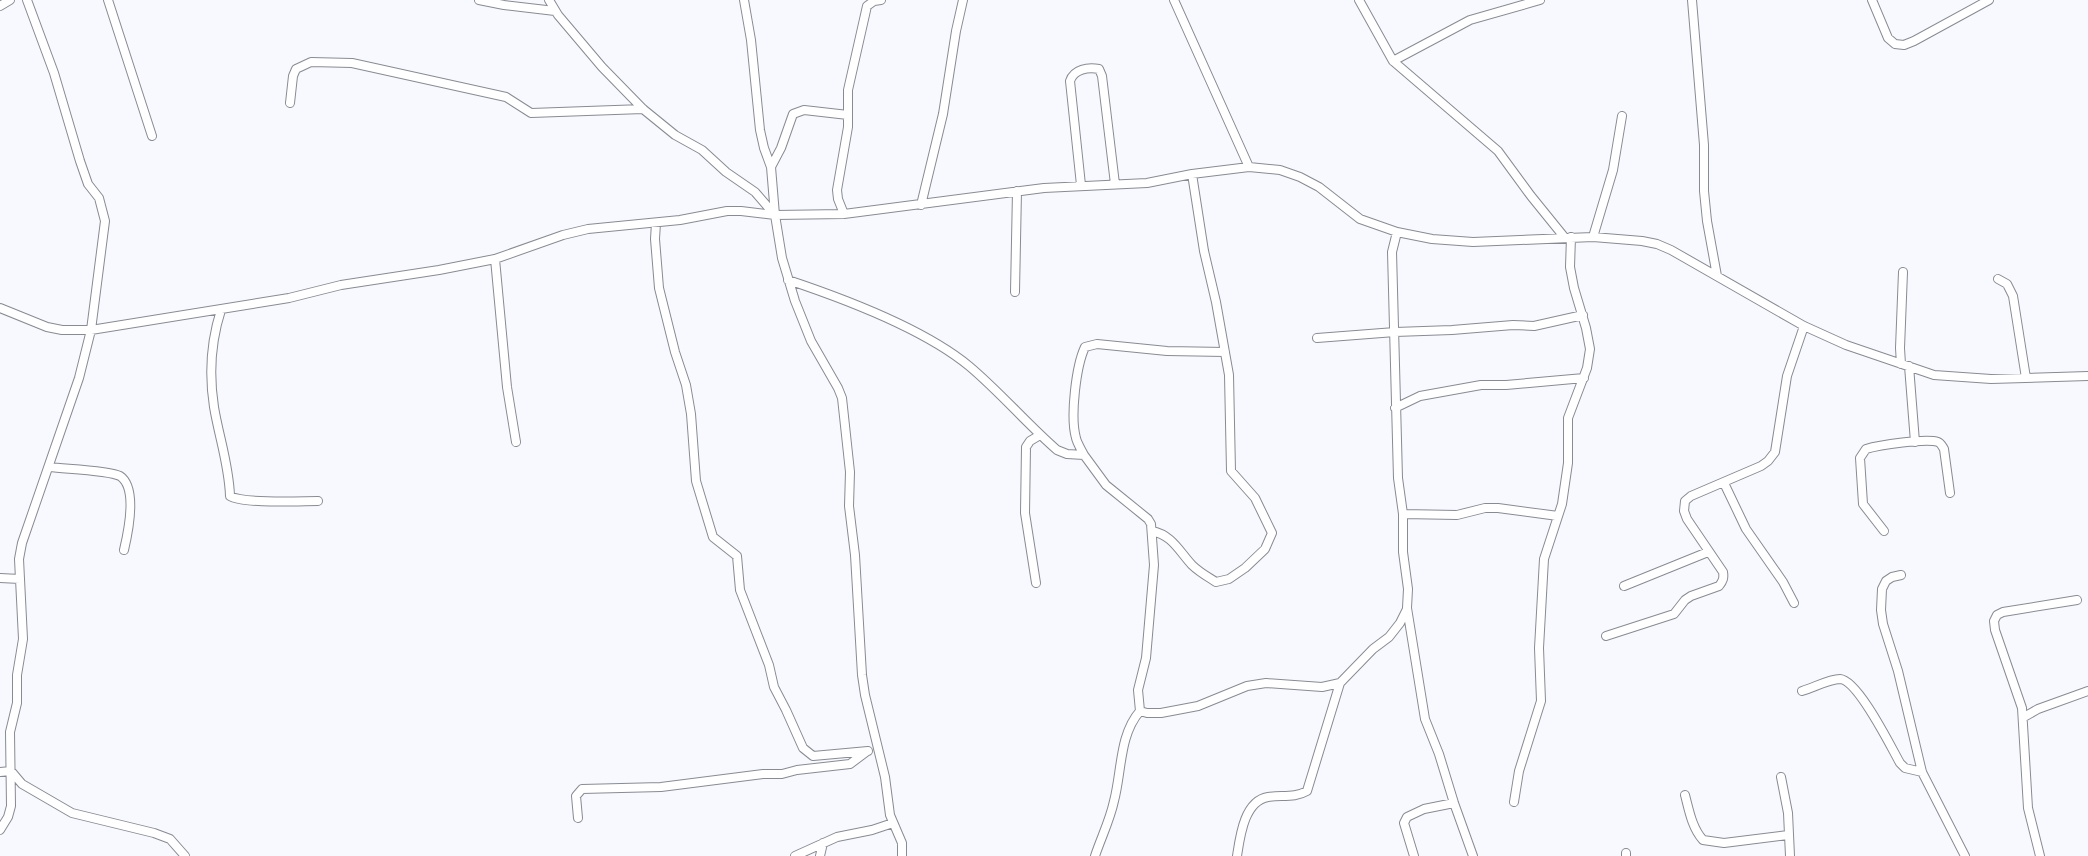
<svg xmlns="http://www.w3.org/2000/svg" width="2088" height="856" font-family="Inter,sans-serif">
<rect width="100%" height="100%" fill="#f8f9fe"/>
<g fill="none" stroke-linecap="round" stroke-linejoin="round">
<defs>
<path id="street" d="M108 0 152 136
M479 0 504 5 555 11
M549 0 558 15 602 67 643 109 675 135 702 150 726 172 755 192 775 215
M744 0 751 40 760 130 764 148 771 167 775 215 782 258 795 301 811 341 838 388 842 398 850 472 849 506 855 555 862 675 865 695 885 777 890 815 902 843V856
M1174 0 1249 167
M1359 0 1393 61 1498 151 1531 196 1565 238
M1692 0 1704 145V191L1707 221 1717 276
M1872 0 1888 38 1895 44 1904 45 1914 41 1989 0
M0 6 10 0
M1393 61 1470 20 1540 0
M290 103 293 76 296 69 311 62 352 63 506 97 531 113 643 109
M771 167 781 148 793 114 804 110 848 115
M1081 185 1070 81C1074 69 1088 67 1099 69L1102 76 1115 184
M921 205 943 114 956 31 963 0
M844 214 838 199 837 190 848 127V90L867 6 874 1 881 0
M656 223 655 239 659 288 675 352 686 385 691 414 696 481 713 537 737 556 740 590 769 665 774 687 786 710 803 748 813 756 868 751
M1397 232 1392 252 1398 478 1403 514V552L1408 589 1407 608 1425 719 1439 754 1454 803 1473 856
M1593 237 1613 170 1622 116
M495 259 507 387 516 442
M1998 279 2007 284 2013 296 2026 378
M788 280C845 299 923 328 969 366 1000 392 1027 424 1057 450L1067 454 1084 455 1106 485 1148 519 1151 524 1154 565 1146 658 1138 690 1140 711C1119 735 1122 771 1114 801 1110 820 1101 838 1095 856
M1015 292 1017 191
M0 308 47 327 62 330H91L289 298 341 285 439 270 495 259 563 235 588 229 680 220 727 211H741L775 215 844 214 1044 188 1147 183 1192 174 1249 167 1280 170 1300 177 1319 187 1360 219 1397 232 1432 239 1473 242 1593 237 1642 241 1657 244 1671 250 1804 326 1846 345 1934 375 1991 379 2088 376
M221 310C211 341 209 375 214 407 219 437 229 465 230 496 243 504 300 501 318 501
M1317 338 1395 332 1452 330 1513 325 1534 326 1583 315
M1901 364 1900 348 1903 272
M1909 366 1915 442
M1395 408 1420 396 1481 385H1506L1584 378
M1084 455C1081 449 1077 443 1076 438 1070 417 1076 366 1085 347L1097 344 1167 351 1225 352
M50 467C65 469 108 470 120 476 138 488 128 533 124 550
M1724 483 1746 529 1783 582 1794 603
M1403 514 1457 515 1485 508H1498L1558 516
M1152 531C1172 535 1179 551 1192 565 1199 572 1208 577 1216 582L1229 579 1245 568 1265 549 1272 533 1255 498 1231 471 1229 375 1216 302 1204 251 1192 174
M1884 531 1863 504 1860 458 1866 449C1879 445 1926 438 1938 442 1941 443 1942 446 1944 449L1950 493
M1901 575 1892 577 1886 581 1882 589 1881 610 1883 624 1898 671 1922 772 1965 856
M0 578 20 579
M1036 583 1025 513 1026 447 1030 441 1040 435
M1624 586 1708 552
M1606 636 1674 614 1685 600 1691 596 1719 586C1723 581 1724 578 1723 572L1687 519 1684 511 1685 501 1691 496 1761 466 1768 461 1775 452 1787 376 1804 326
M1802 691C1813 688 1829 679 1840 679 1858 680 1891 747 1900 763L1905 768 1922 772
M1140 711 1147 713H1161L1198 706 1247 686 1266 683 1322 687 1340 683 1373 649 1389 637 1400 623 1407 609
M2024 717 2038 709 2088 691
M0 772 11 771 22 784 72 813 154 833 170 839 185 856
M1781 777 1788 813 1790 856
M1685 795C1689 810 1692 828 1703 840L1724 843 1788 835
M1514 802 1519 771 1541 701 1539 648 1544 559 1562 504 1568 463V418L1587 368 1590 349 1586 328 1574 288 1570 267 1571 237
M578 818 576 796 582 789 661 787 763 774H782L797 770 850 764 866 752
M0 830 8 817 11 806 10 732 17 703V675L23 639 19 559 22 543 79 378 91 330 105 221 99 198 88 184 80 161 54 73 27 0
M1626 853V856
M795 856 837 837 872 830 893 823
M820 856 823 843
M1237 856C1240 837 1244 801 1268 797 1282 795 1295 798 1307 791L1340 683
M1414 856 1404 823 1407 817 1424 809 1454 803
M2040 856 2028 808 2022 708 1995 630 1994 621 1997 615 2003 612 2077 600"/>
</defs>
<use href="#street" stroke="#888b92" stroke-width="10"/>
<use href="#street" stroke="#fff" stroke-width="8"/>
</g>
</svg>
